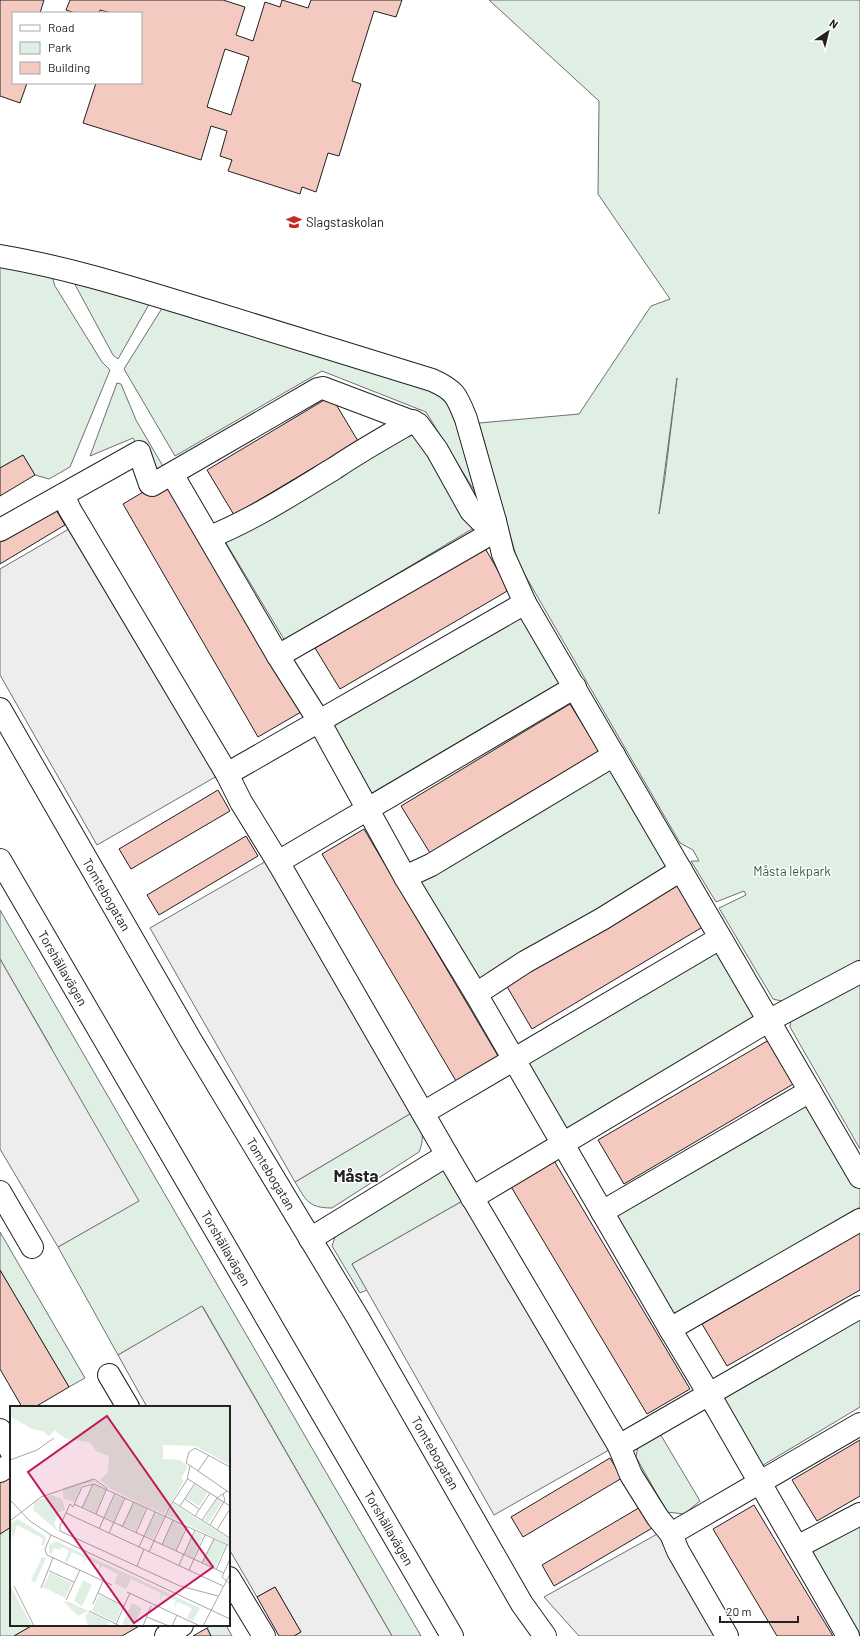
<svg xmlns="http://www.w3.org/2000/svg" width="860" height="1636" font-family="Barlow,sans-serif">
<rect width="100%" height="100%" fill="#fff"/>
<path fill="#e0efe3" stroke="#6f6f6f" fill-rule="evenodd" d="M489 0H860V960L786 1002 773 999 719 908 746 895 744 891 716 902 691 861H699L693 850 680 843 518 563 479 423 579 414 651 306 670 299 598 194 599 101ZM677 378 665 477 659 514Z
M0 261 51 274 55 286 102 362 110 370 70 467 49 479 35 475 23 455 0 468Z
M72 279 156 292 118 359 113 355Z
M169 297 448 389 488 513 426 412 322 371 175 456 124 369Z
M117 383 121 384 136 420 164 468 155 473 133 438 90 456Z
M413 419 477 526 285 641 220 533Z
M517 610 562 681 370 794 330 723Z
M609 757 673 864 480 979 415 872Z
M0 910 421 1636H392L203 1307 118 1355 58 1247 138 1201 0 1080 52 1049 0 959Z
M714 946 759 1016 567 1130 526 1058Z
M860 977V1149L790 1027 791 1016Z
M808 1092 860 1178V1207L675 1317 611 1209Z
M413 1112C421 1127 426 1135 419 1152L332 1208C308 1208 306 1200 295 1182Z
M440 1167 449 1170 466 1199 352 1264 367 1290 360 1293 332 1246 336 1234Z
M0 1232 85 1378 69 1387 0 1270Z
M860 1310V1407L760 1467 719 1395Z
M659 1432 700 1501 684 1514 667 1512 636 1457 638 1446Z
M860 1513V1634L807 1545Z
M11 1527V1625H33L14 1636H0V1534Z
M212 1625H226L232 1636H211L207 1628Z"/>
<path fill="#ededed" stroke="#6f6f6f" d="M74 526 217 776 97 845 0 675V569Z
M268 860 413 1112 295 1182 150 928Z
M0 959 139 1201 58 1247 0 1149Z
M466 1199 609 1450 494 1515 352 1264Z
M202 1306 392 1636H294L301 1632 275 1587 257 1597 229 1549V1407H147L118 1355Z
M659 1533 719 1636H579L544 1597Z"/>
<path fill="#f3c9c0" stroke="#222" fill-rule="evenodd" d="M0 0H44L40 13H13V83H27L20 103 0 96Z
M70 0H223L245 7 236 35 253 41 265 2 280 7 282 0 308 8 311 0H402L396 17 374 11 352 81 361 84 339 156 328 153 316 192 302 187 300 194 228 171 232 160 220 156 227 131 211 126 201 160 83 123 96 83H141V13H111L100 10 99 13H75L66 10ZM225 49 249 57 231 115 207 107Z
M331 396 358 441 234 515 207 470Z
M23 455 35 475 0 496V468Z
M165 479 301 712 258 737 123 504Z
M53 505 65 525 0 564V536Z
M485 548 509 590 340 689 315 648Z
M570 704 599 751 430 853 401 806Z
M218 790 230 811 131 869 119 849Z
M364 829 501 1061 459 1086 322 854Z
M246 836 258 856 159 915 147 895Z
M680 881 706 925 532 1029 506 985Z
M769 1040 795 1083 624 1184 598 1140Z
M553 1159 690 1389 647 1414 510 1185Z
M860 1233V1290L727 1366 702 1324Z
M0 1270 69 1387 35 1407H22L0 1369Z
M860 1440V1496L817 1521 792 1480Z
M610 1458 622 1478 523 1537 511 1517Z
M11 1475V1527L0 1534V1481Z
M754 1505 811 1600 833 1636H777L713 1529Z
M642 1506 654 1527 554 1586 542 1565Z
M275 1587 301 1632 294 1636H279L257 1597Z
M33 1625H141L122 1636H14Z
M207 1628 211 1636H193Z"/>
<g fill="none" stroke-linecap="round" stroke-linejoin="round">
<defs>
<g id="minor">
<path d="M0 256C71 268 139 290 208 311 283 334 357 357 432 380 455 390 457 396 466 419L495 521 483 538 278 656"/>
<path d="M172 474 278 656 319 721 405 877 476 994 670 1329 709 1394 848 1636"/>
<path d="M63 495 70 510 227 774 241 802 278 862 447 1155 619 1446 631 1475 658 1518 671 1534 678 1551 727 1636"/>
<path d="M0 530 139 452 150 484 152 485 318 389 323 388 418 424 437 450 471 511 481 521 487 523 495 521 503 554 525 603 860 1177"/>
<path d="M210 537C254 519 294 493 335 468 360 451 387 436 413 421"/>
<path id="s1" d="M0 709 190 1039 358 1318 522 1604 545 1636"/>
<path d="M227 774 525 603"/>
<path d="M278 862 575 687"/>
<path d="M405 877 431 865 614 755"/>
<path d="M476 994 525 962 602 919 681 870"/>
<path d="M423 1113 720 938"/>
<path d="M0 1192 32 1247"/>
<path d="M472 1198 768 1021 860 972"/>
<path d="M602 1212 810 1091"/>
<path d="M310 1239 447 1155"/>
<path d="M670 1329 860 1220"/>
<path d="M109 1375 128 1407"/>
<path d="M0 1430 11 1451"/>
<path d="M619 1446 860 1307"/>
<path d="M0 1471 11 1464"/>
<path d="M671 1534 860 1424"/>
<path d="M797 1547 860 1514"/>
<path d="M229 1578 264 1636"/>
<path d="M166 1636 182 1625"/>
</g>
<g id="major">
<path id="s2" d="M0 860 452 1636"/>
</g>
</defs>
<use href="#minor" stroke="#222" stroke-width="24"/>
<use href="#major" stroke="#222" stroke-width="24"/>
<use href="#minor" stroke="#fff" stroke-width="22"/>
<use href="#major" stroke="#fff" stroke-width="22"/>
</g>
<defs>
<symbol id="school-bare" viewBox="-9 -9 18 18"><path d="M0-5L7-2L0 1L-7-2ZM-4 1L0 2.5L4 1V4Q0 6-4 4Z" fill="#c62828" stroke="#fff" stroke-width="2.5" paint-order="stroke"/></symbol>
</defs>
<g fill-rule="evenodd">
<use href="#school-bare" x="283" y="211" width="22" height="22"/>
</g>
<g text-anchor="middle" stroke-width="3" stroke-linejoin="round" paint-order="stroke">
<g font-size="13" fill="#222" stroke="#fff" text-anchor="start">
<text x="306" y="227">Slagstaskolan</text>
</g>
<g font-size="13" fill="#2f5e38" stroke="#fff">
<text x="792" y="876">Måsta lekpark</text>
</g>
<g font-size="13" fill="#222" stroke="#fff">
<text dy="5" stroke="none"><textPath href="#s1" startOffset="214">Tomtebogatan</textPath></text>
<text dy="5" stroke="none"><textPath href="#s2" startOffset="125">Torshällavägen</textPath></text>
<text dy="5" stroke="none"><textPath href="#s1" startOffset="538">Tomtebogatan</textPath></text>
<text dy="5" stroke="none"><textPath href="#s2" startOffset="449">Torshällavägen</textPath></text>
<text dy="5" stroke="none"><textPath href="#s1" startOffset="862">Tomtebogatan</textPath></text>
<text dy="5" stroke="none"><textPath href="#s2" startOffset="773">Torshällavägen</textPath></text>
</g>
<g font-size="17" font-weight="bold" fill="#222" stroke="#fff">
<text x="356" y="1182">Måsta</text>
</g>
</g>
<g transform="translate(10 1406)">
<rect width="220" height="220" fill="#fff"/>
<path d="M0 0H220V55L218 58 186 40 153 39V53L171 54 178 61 171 72 174 75 154 108 143 103 144 100 142 103 102 84 90 74 98 66 99 50 86 45 80 36 56 33 45 24 39 30 33 25 22 23 0 10ZM81 73 96 82 84 76 72 79 64 96 53 92V82ZM83 78 96 83 86 107 73 101ZM185 78 198 86 189 100 176 92ZM41 89 52 93 55 104 49 106 44 118 49 126 23 104 24 96ZM105 89 114 92 104 115 95 111ZM207 92 213 95 198 117 194 114ZM123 96 136 102 126 125 113 119ZM162 97 220 133V139L157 109ZM145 107 154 111 143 133 135 129ZM8 113 35 130 36 134 34 139H31L33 133 30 131 7 119 3 133 0 117ZM163 114 176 120 166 144 153 138ZM185 126 193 129 183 152 175 148ZM203 133 216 139 205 162 192 156ZM46 135 190 202 183 215 177 212 182 202 168 196 162 205 166 195 153 188 150 195 151 187 121 173 116 183 104 177 108 168 92 160 86 169 90 159 77 153 72 159 75 152 62 146 57 156 55 155 59 145 52 141 50 144 44 142 41 148 39 147V139ZM32 151 36 152 25 177 21 174ZM40 167 62 177 55 192 33 181ZM73 174 82 179 72 200 64 195ZM0 179 18 213 22 220H0ZM89 189 113 200 105 216 82 205ZM56 195 64 198 78 205 68 210 54 196ZM122 197 132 202 123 220H117L112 218ZM79 206 99 216 98 220H78L75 210Z" fill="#e0efe3"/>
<path fill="none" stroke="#a7a7a7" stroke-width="1" d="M199 49 188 65 176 57 179 46 185 42 220 61 219 64M0 54 27 44 44 32M188 65 220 87M178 73 220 100M175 93 189 103M0 94 20 115 41 129 220 213M163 96 220 132M64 98 214 167M170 100 185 77M72 102 83 78M56 107 213 180M185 110 200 87M192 114 207 92 217 85M0 115 31 91 84 73 97 82 86 108M200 119 215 94 213 88M112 121 124 96M89 123 105 87M207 124 220 103M99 127 115 92M126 127 137 102M41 129 35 143 37 149 102 179M152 139 163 114M129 141 145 106M166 145 177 121M139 146 160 100 177 74 180 60M220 153 212 171 220 178M192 157 204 133M169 159 185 124M127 160 134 143M179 164 195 129M206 164 217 139M39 165 64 176M4 180 24 220M31 182 43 152M117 186 190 220M88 187 114 200M208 190 170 180 50 125V120L60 98 63 101 72 81 84 78 220 140M56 194 70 164M83 198 93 175M79 205 110 220M137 211 159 220M106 218 120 187M133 220 141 200M162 220 167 209M193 220 220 168"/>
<path fill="#c2185b" fill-opacity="0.15" stroke="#c2185b" stroke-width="2" d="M97 10 203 161 124 217 18 66Z"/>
<rect width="220" height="220" fill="none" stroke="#222" stroke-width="2"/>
</g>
<rect x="12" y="12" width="130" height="72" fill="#ffffff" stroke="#a7a7a7"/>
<rect x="20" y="25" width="20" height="6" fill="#ffffff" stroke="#a7a7a7"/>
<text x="48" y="32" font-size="12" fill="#222222">Road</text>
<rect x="20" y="42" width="20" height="12" fill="#e0efe3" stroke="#a7a7a7"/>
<text x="48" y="52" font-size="12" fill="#222222">Park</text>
<rect x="20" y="62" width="20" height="12" fill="#f3c9c0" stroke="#a7a7a7"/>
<text x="48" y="72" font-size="12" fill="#222222">Building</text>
<g transform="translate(828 32) rotate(35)" stroke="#ffffff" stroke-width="3" paint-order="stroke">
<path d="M0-3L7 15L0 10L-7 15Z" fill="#222222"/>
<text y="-6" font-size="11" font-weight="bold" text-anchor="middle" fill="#222222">N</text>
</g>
<path d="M720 1616v6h78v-6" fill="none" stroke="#222222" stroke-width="2"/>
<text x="726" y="1616" font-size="12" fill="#222222" stroke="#ffffff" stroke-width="3" paint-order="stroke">20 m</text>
</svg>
